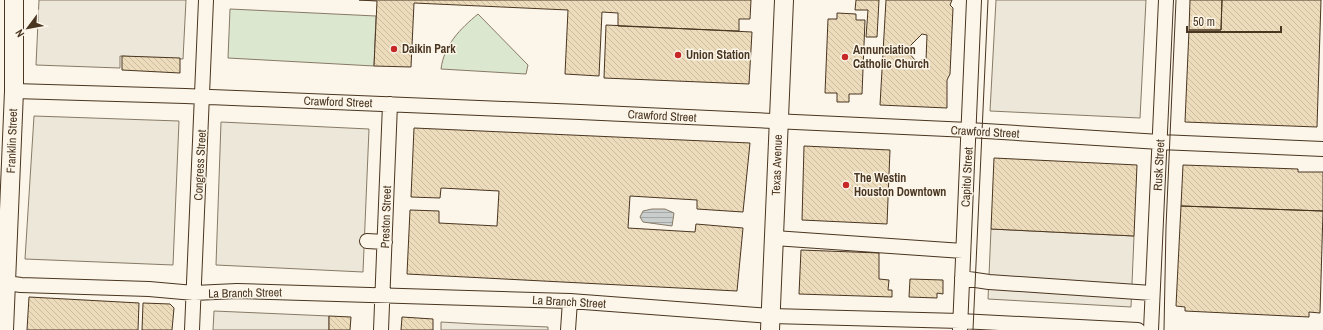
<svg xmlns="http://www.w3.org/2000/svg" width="1323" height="330" font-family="'Archivo Narrow',sans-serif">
<defs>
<pattern id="water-rules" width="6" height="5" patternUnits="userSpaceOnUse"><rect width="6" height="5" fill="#c9cecd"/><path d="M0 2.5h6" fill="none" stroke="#a5a8a6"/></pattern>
<pattern id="building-back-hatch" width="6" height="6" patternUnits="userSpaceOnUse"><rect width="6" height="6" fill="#ecdcbc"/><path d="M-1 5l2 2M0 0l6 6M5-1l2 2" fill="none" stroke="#ccbda1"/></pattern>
</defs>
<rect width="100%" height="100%" fill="#fbf6e9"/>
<path fill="#dce7d0" stroke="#887966" d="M230 9 376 16 374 66 228 58Z
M478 14 528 65 526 74 441 69C444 45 460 29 478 14Z"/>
<path fill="#ede7d9" stroke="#887966" d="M39 0H186L183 59 120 56V68L36 65Z
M996 0H1146L1140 118 990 111Z
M34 116 179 121 173 265 25 259Z
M221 122 369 129 363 272 216 265Z
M991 229 1134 236 1131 307 988 299Z
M214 311 329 316V330H213Z
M441 322 476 324 548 327V330H441Z"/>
<path fill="url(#water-rules)" stroke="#887966" d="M652 209H665L674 213 672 226 643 222 640 217 643 211Z"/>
<path fill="url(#building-back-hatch)" stroke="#4a3520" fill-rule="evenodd" d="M359 0H751L750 19H739V31L618 26V13L602 12 599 76 565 74 568 10 414 3 411 67 374 66 377 1Z
M856 0H879L877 37H866L868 10H855Z
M886 0H952L950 5 953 8 950 74 947 80V108L880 105ZM922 34 927 35 926 60H921V65H917L916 61 906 50Z
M1190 0H1222L1221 30H1189Z
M1222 0H1321L1317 127 1185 122 1189 30H1221Z
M837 13 856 14V20H865L862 94H849V102H837V93H825L828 19H837Z
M606 25 752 32 749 84 604 78Z
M122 56 180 58V73L122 70Z
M414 128 750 143 743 212 697 209V200L630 196 628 228 695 232 696 224 743 228 737 291 407 274 410 210 439 211V223L497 226 499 191 441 188 440 198 411 197Z
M804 146 890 150 887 224 802 220Z
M994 158 1137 165 1134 236 991 229Z
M1183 165 1298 169V172H1323V211L1181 206Z
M1181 206 1323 211 1320 313 1309 312V317L1185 311V307L1176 306Z
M801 250 879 253V279L889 280 888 290H892V297L799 294Z
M910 279 943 280V294L937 293V298L909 297Z
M29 297 139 303 138 330H27Z
M143 303 170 304 174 308 172 330H142Z
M329 316 351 317 350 330H329Z
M402 317 433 319V330H401Z"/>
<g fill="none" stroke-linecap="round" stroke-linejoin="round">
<defs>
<path id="minor" d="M14 91 185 96 580 112 969 130 1160 142 1323 149
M774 238 963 251
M367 241 385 242
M962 278 989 282 1152 293
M6 283 21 285 149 289 194 293 237 291 570 301 771 316 960 321 1138 330
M960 329 974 0
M192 330 206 0
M381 330 390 104
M568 330 570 301
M1151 330 1166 0"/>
<path id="major" d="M4 330 14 91V0
M770 330 784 0"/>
</defs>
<use href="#minor" stroke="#4a3520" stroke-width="16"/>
<use href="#major" stroke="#4a3520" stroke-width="20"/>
<use href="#minor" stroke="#fbf6e9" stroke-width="14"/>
<use href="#major" stroke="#fbf6e9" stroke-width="18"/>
<path stroke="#4a3520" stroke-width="1" d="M973 330 988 0
M1164 330 1166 227 1176 0"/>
</g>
<g fill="#c62828" stroke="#fbf6e9" stroke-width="1.5">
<circle cx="394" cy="49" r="4"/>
<circle cx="678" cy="55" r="4"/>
<circle cx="845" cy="57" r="4"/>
<circle cx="846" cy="185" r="4"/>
</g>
<g text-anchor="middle" stroke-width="3" stroke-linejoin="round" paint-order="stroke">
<g font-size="12" font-weight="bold" fill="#4a3520" stroke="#fbf6e9" text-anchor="start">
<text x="402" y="53">Daikin Park</text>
<text x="853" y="54">Annunciation<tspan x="853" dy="14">Catholic Church</tspan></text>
<text x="686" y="59">Union Station</text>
<text x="854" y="182">The Westin<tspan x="854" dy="14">Houston Downtown</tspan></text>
</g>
<g font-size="12" fill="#4a3520" stroke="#fbf6e9">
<text transform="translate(338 102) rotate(2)" y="4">Crawford Street</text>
<text transform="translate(662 116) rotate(3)" y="4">Crawford Street</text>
<text transform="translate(985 132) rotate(3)" y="4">Crawford Street</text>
<text transform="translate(12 141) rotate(-88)" y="4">Franklin Street</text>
<text transform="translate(200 165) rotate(-87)" y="4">Congress Street</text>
<text transform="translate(777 165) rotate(-88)" y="4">Texas Avenue</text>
<text transform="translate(1159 165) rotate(-87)" y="4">Rusk Street</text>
<text transform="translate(967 177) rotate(-87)" y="4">Capitol Street</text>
<text transform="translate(386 217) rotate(-88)" y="4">Preston Street</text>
<text transform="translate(245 293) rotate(-1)" y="4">La Branch Street</text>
<text transform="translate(569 302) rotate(3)" y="4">La Branch Street</text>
</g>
</g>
<g transform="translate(28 28) rotate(238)" stroke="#fbf6e9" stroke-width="3" paint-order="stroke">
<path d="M0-3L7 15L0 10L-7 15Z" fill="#4a3520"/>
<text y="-6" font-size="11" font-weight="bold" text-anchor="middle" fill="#4a3520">N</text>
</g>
<path d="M1187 26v6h94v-6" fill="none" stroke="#4a3520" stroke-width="2"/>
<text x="1193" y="26" font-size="12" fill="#4a3520" stroke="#fbf6e9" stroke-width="3" paint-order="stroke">50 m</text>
</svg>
